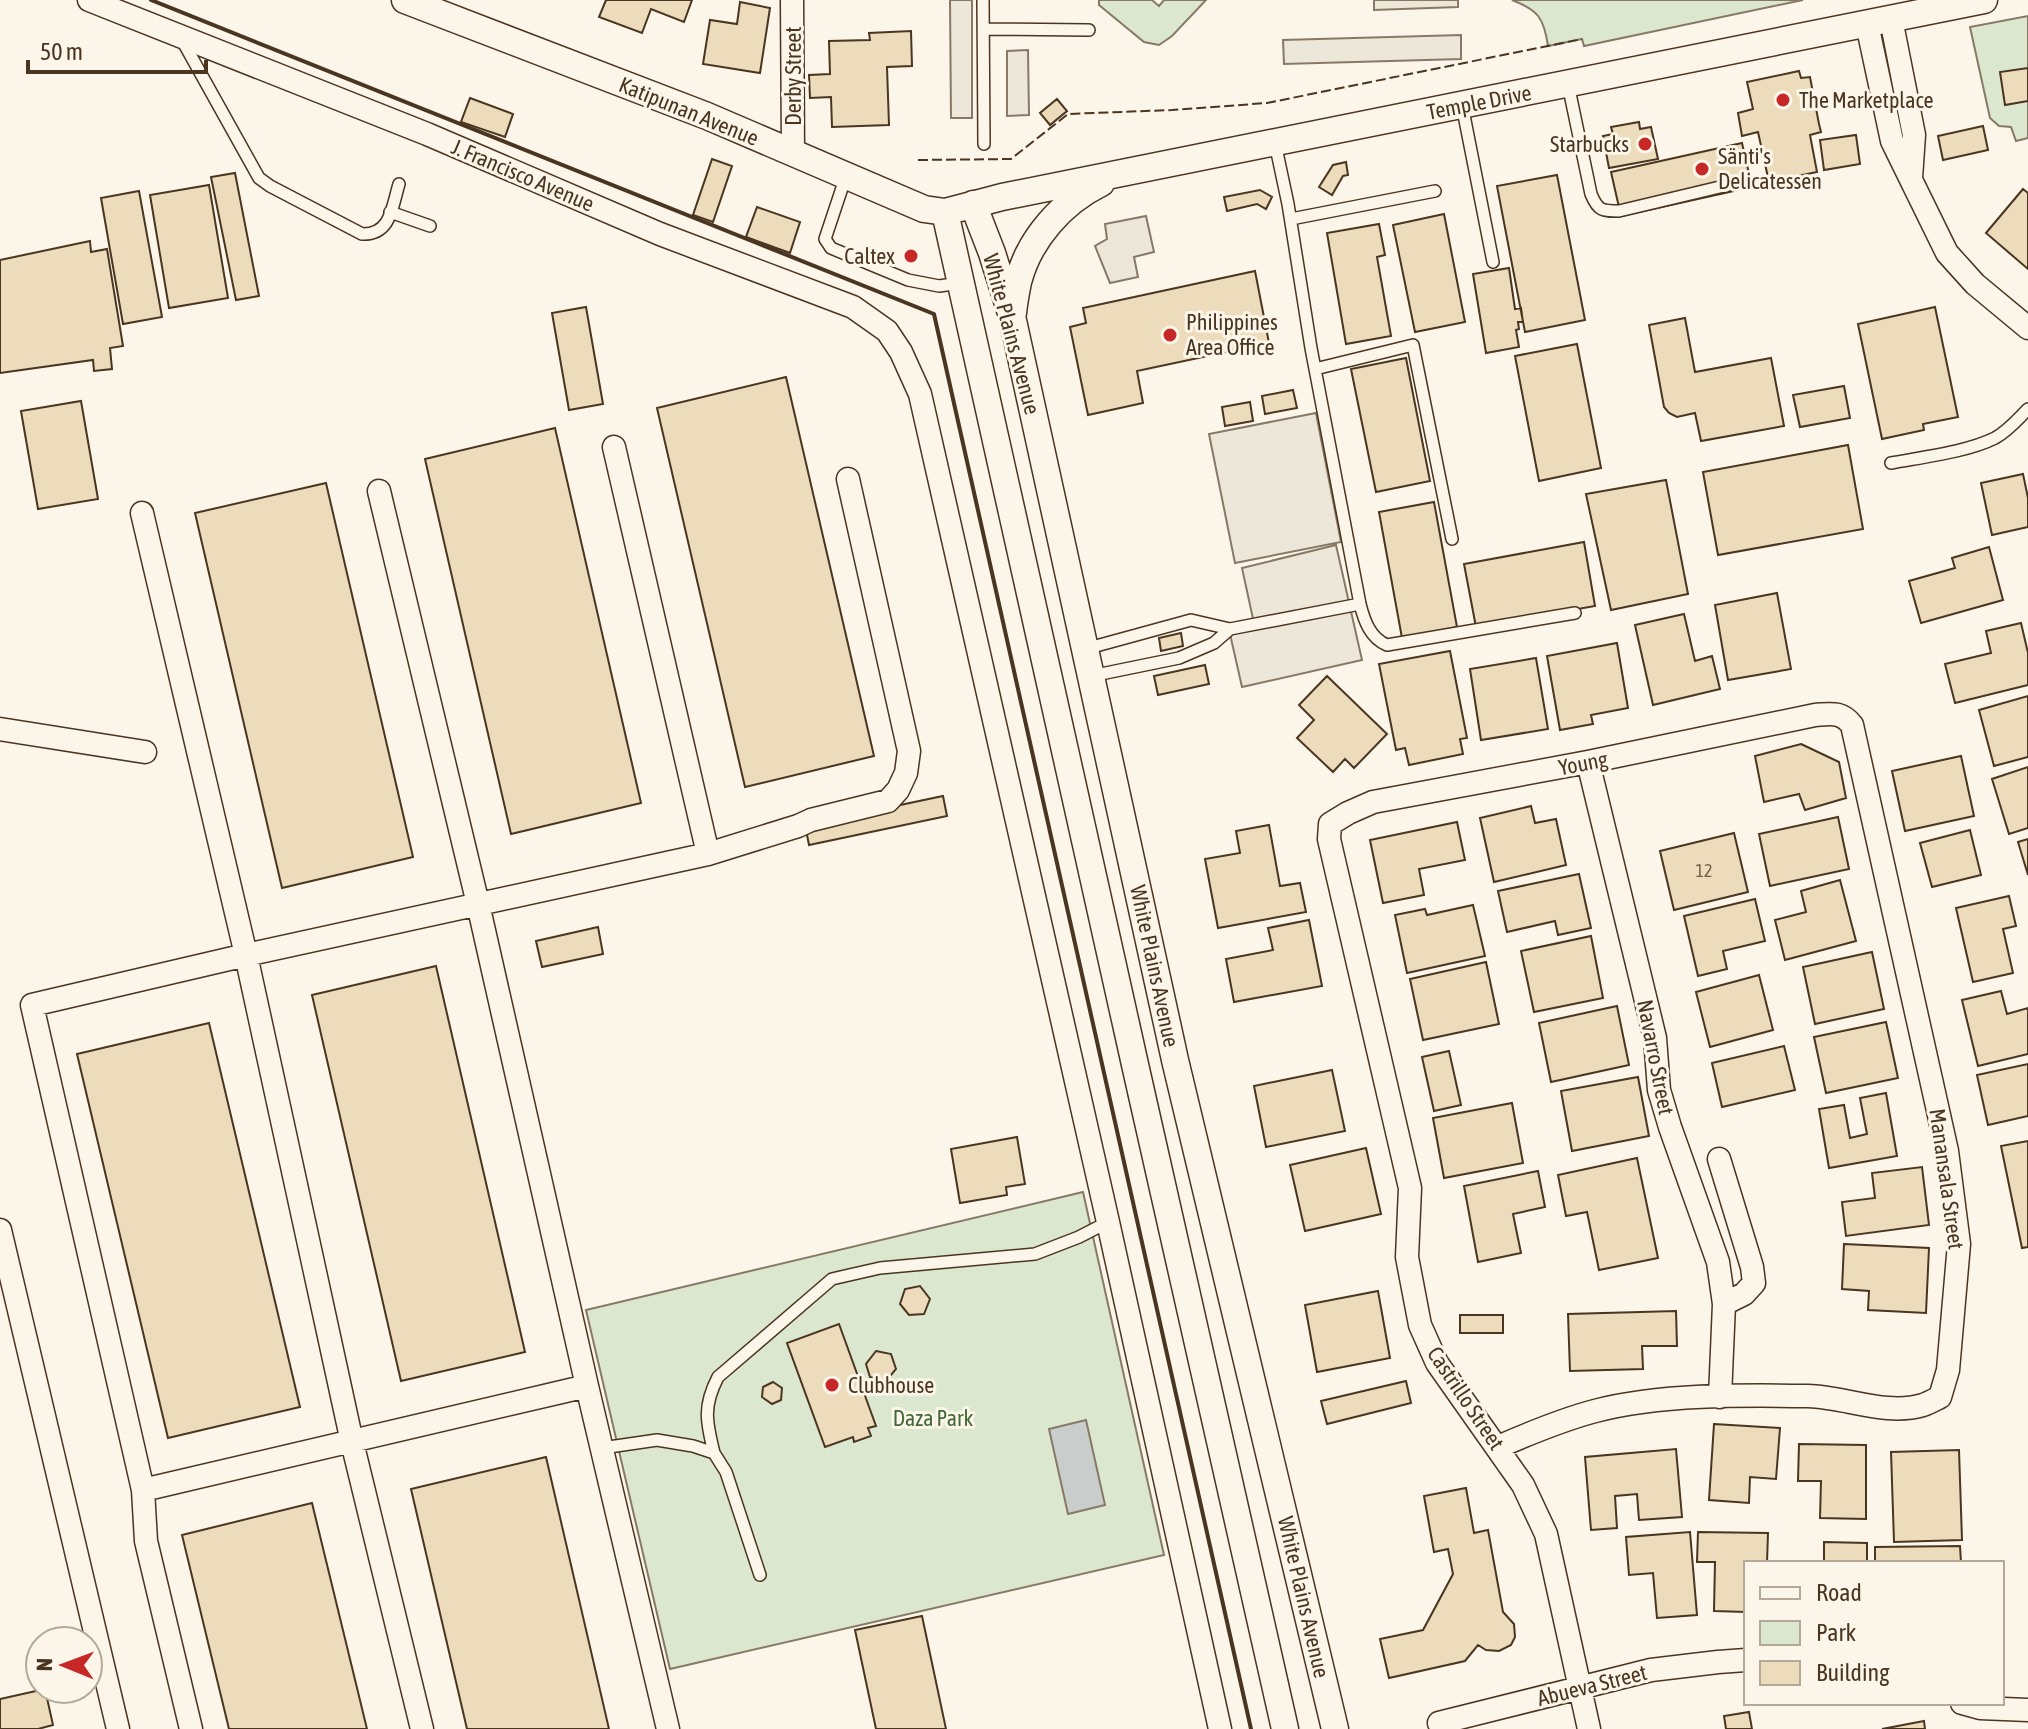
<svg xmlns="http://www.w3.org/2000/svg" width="2028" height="1729" font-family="'Asap Condensed',sans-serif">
<rect width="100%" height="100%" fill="#fbf6e9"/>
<path fill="#dce7d0" stroke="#887966" stroke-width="2" d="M1099 0H1152L1159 6 1164 0H1206L1172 36 1159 45 1144 42 1099 5Z
M1512 0H1803L1584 46 1582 39 1548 46C1544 18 1538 10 1512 0Z
M2028 16V138L2016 141 2011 127 1999 126 1990 118 1970 27Z
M1083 1192 1164 1555 670 1669 586 1310Z"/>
<path fill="#ede7d9" stroke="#887966" stroke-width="2" d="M950 0H972V118H951Z
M1374 0H1458V7L1374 10Z
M1461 35V59L1284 64 1283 40Z
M1028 50 1029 115 1007 116V51Z
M1146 216 1154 252 1134 257 1138 277 1110 283 1095 246 1107 239 1105 224Z
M1316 413 1341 542 1235 563 1209 434Z
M1336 545 1362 660 1242 687 1230 634 1255 628 1242 568Z"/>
<path fill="#c9cecd" stroke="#887966" stroke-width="2" d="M1086 1420 1105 1505 1068 1514 1049 1429Z"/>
<path fill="#ecdcbc" stroke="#4a3520" stroke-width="2" d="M606 0H692L684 22 651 9 642 33 599 17Z
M740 2 770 8 760 73 703 64 710 20 737 24Z
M911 31 912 66 887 67 889 125 832 127 831 97 810 98 809 75 830 74 829 41 870 40 869 33Z
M2028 68V101L2005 105 2000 72Z
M1799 71 1801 78 1810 77 1819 124 1821 132 1810 135 1817 172 1769 182 1758 132 1742 136 1738 113 1753 109 1747 82Z
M470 98 513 114 505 137 461 122Z
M1057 99 1067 111 1050 125 1040 113Z
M1639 122 1640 129 1651 127 1658 159 1609 168 1603 136 1613 134 1611 127Z
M1983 126 1988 150 1943 160 1938 136Z
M1856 135 1860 164 1824 170 1820 140Z
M1742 143 1752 187 1621 216 1611 172Z
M712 159 732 166 713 222 693 215Z
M1346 162 1348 175 1343 176 1332 195 1319 187 1333 165Z
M235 173 259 296 236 300 211 177Z
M1557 175 1585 320 1525 332 1497 186Z
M209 185 228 298 169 308 150 195Z
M2023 189 2028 193V269L1986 233Z
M1260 190 1272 197 1266 209 1257 204 1227 211 1224 197Z
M139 191 162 317 123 324 101 198Z
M757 207 800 222 790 253 746 237Z
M1444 214 1465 322 1415 332 1393 225Z
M1379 224 1385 255 1377 257 1391 336 1346 344 1327 233Z
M90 241 91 252 107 249 123 346 110 348 112 369 94 371 93 360 0 373V260Z
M1509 268 1515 309 1521 308 1523 322H1518L1519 329 1516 330 1519 347 1486 353 1473 274Z
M1255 271 1269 343 1137 371 1143 403 1088 415 1070 327 1086 323 1083 308Z
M586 307 603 404 569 410 552 313Z
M1935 307 1958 417 1923 424 1924 430 1882 439 1858 324Z
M1685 318 1695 372 1771 358 1784 426 1701 441 1695 413 1677 417 1669 413 1664 407 1649 325Z
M1577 344 1601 468 1539 481 1515 356Z
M1406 358 1430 481 1376 492 1351 369Z
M786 377 874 756 745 787 657 408Z
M1844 386 1850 418 1800 427 1793 395Z
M1293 390 1297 408 1265 414 1262 396Z
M81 401 98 499 38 509 21 411Z
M1250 402 1253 421 1225 426 1222 407Z
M555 428 641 803 511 834 425 459Z
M1848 445 1863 529 1718 555 1703 472Z
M2023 474 2028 498V527L1992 535 1981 483Z
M1666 480 1688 594 1611 610 1586 494Z
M326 483 413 857 282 888 195 513Z
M1434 502 1457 627 1402 638 1379 512Z
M1584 542 1595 606 1476 627 1464 564Z
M1989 547 2003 600 1921 623 1909 581 1955 568 1952 558Z
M1777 593 1791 669 1728 680 1715 605Z
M1684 614 1695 661 1712 656 1720 689 1653 705 1635 625Z
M2021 623 2028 653V685L1955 703 1945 664 1991 653 1986 631Z
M1181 633 1183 646 1161 651 1159 638Z
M1617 643 1628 708 1591 715 1593 724 1560 730 1547 656Z
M1450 651 1467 738 1460 739 1463 754 1409 765 1405 748 1396 750 1379 664Z
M1536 658 1548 729 1481 740 1470 669Z
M1205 665 1209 684 1158 695 1154 676Z
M1327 676 1387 734 1354 768 1345 759 1333 772 1297 738 1314 720 1299 705Z
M2028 696V757L1994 766 1979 710Z
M1801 744 1839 762 1846 798 1805 810 1799 794 1764 802 1755 756Z
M1961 756 1974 816 1905 831 1892 771Z
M2028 767V828L2009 834 1992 779Z
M943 796 947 816 809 845 805 825Z
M1531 806 1535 823 1556 819 1566 865 1494 882 1480 818Z
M1838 817 1849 869 1770 886 1759 834Z
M1457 822 1465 860 1419 869 1424 895 1383 903 1370 840Z
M1269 825 1280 886 1300 883 1306 912 1218 928 1205 859 1240 853 1236 831Z
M1970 830 1981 875 1932 887 1920 843Z
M1734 833 1748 892 1674 910 1660 851Z
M2028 839V875L2018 842Z
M1579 874 1591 928 1558 935 1555 921 1507 932 1498 891Z
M1840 880 1856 941 1785 960 1775 920 1806 912 1801 891Z
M2009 896 2016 926 2003 929 2013 973 1973 982 1956 908Z
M1755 899 1765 941 1723 951 1727 969 1698 976 1684 916Z
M1473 905 1485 956 1407 973 1395 915 1425 909 1427 915Z
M1309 920 1322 986 1234 1002 1226 959 1273 950 1268 928Z
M598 927 603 954 542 967 536 941Z
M1591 936 1603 998 1534 1012 1521 951Z
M1872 952 1884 1009 1815 1024 1803 967Z
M1486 962 1499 1024 1423 1040 1410 979Z
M436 966 525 1352 401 1381 312 995Z
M1759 975 1773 1030 1710 1047 1696 992Z
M2001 991 2007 1014 2028 1008V1054L1978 1066 1962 1000Z
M1617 1006 1629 1065 1551 1082 1539 1023Z
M1886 1022 1898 1078 1826 1093 1814 1037Z
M209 1023 300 1407 168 1438 77 1054Z
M1784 1046 1795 1090 1722 1107 1712 1063Z
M1449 1051 1461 1105 1434 1111 1422 1057Z
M2028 1064V1116L1988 1125 1977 1075Z
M1332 1070 1345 1131 1266 1147 1254 1086Z
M1638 1077 1649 1136 1572 1151 1561 1091Z
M1886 1093 1897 1156 1829 1168 1819 1109 1844 1105 1850 1138 1867 1134 1860 1098Z
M1512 1103 1523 1163 1444 1178 1433 1118Z
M1017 1137 1025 1184 1006 1187 1007 1195 960 1203 951 1149Z
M2028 1141V1247L2022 1248 2001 1146Z
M1366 1148 1381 1214 1305 1231 1290 1165Z
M1637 1158 1658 1258 1599 1270 1587 1212 1566 1216 1558 1175Z
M1922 1167 1929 1225 1846 1236 1842 1202 1875 1198 1872 1173Z
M1538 1171 1545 1207 1513 1214 1521 1253 1478 1262 1464 1186Z
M1844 1244 1929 1248 1926 1313 1868 1310 1869 1291 1842 1289Z
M920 1286 930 1299 924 1314 909 1315 900 1304 905 1289Z
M1378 1291 1390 1358 1317 1372 1305 1305Z
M1676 1311 1677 1346H1642L1643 1369 1570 1371 1568 1314Z
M1460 1315H1503V1333H1460Z
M839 1324 876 1426 868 1428 871 1436 854 1442 853 1437 825 1447 787 1343Z
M876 1351 891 1354 896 1369 886 1381 870 1377 866 1364Z
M1406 1381 1411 1403 1327 1424 1321 1401Z
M773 1382 782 1388 781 1400 772 1404 762 1397 763 1387Z
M1714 1424 1780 1428 1776 1479 1750 1477 1749 1503 1709 1500Z
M1799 1444 1866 1445V1519L1820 1518 1821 1481H1798Z
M1676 1449 1682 1517 1639 1520 1637 1494 1615 1496 1617 1528 1591 1530 1585 1457Z
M1959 1450 1962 1540 1894 1542 1891 1452Z
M546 1457 609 1729H467L411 1489Z
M1466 1488 1474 1533 1488 1530 1503 1612 1514 1624 1515 1637 1511 1645 1499 1651 1486 1650 1478 1645 1465 1661 1389 1678 1380 1639 1423 1630 1453 1574 1448 1549 1434 1552 1424 1496Z
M312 1503 367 1729H229L182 1535Z
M1690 1532 1697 1615 1657 1618 1653 1573 1629 1575 1626 1537Z
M1698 1532 1768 1533 1767 1563H1746V1612L1714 1611 1715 1562H1697Z
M1824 1542 1867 1543V1563H1824Z
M1960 1546 1961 1563H1875V1547Z
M922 1616 946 1729H876L855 1630Z
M45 1689 53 1725 38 1729H0V1699Z
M1749 1712 1752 1729H1726L1724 1716Z
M1924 1721 1925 1729H1882Z"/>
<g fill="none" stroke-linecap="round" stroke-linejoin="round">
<defs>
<path id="service" d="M983 0 984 144
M984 29 1089 30
M182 40 259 178 270 186 362 234C391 235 392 207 399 184
M1568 84 1591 194C1598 211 1602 211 1619 211L1745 181
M1462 105 1493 262
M1275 143 1288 204 1311 348 1360 604C1364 620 1370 638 1387 645L1575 613
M846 176 825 239 831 248 908 280 939 286 961 283
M390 212 430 226
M1291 219 1435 191
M1315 369 1413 345 1452 539
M1891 463C1923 457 1967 452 1995 438 2008 431 2018 419 2028 409
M1085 649 1191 620 1230 629 1360 604
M1091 676 1179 658 1214 643 1230 629
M602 1448 657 1440 693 1446 714 1453 726 1472 760 1575
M714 1453C706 1421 703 1406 718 1377L832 1279 880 1268 1035 1254 1079 1237 1108 1222"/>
<path id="minor" d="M89 0 427 134 660 234 853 307 887 331 901 352 920 394 1108 1222 1220 1729
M792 0 793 152
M1891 19 1914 135 1911 178
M1867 24 1892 141 1947 253 1975 284 2028 328
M614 447 708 854 798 826 811 820 888 801 898 790 906 773 909 751 848 479
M379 491 478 904 587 1386 668 1729
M142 513 246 955 352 1442 422 1729
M0 729 145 752
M1588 762 1655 1038 1659 1090 1670 1127 1718 1262 1724 1304 1720 1397
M1719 1159 1752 1267 1754 1283 1744 1294 1724 1304
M0 1230 118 1729
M1498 1447C1530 1433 1561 1420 1595 1411 1659 1394 1742 1395 1808 1396 1846 1397 1886 1416 1923 1405 1929 1403 1934 1400 1940 1397L1948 1370 1959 1244 1947 1151 1852 725C1841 711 1831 714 1815 715L1588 762 1373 802 1348 813 1330 824 1329 839 1410 1188 1407 1257 1420 1325 1437 1363 1523 1485 1546 1534 1589 1729
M143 1490 587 1386
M1962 1703 1980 1708 2028 1710
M1439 1723 1651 1670 1718 1662 1746 1660
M191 1729 146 1541 143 1490 32 1005 246 955 708 854"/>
<path id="tertiary" d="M405 0 707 116 924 209 945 212 1002 197 1984 0
M973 204 992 253 1012 316 1175 1060 1335 1729
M945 212 1136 1069 1285 1729
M1013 313C1014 303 1016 292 1018 282 1029 239 1062 202 1101 183"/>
</defs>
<use href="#service" stroke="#4a3520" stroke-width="14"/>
<use href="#minor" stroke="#4a3520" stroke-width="25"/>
<use href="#tertiary" stroke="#4a3520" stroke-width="29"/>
<use href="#service" stroke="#fbf6e9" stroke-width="11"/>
<use href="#minor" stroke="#fbf6e9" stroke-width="22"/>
<use href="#tertiary" stroke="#fbf6e9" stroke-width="26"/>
<path stroke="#4a3520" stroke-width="2" stroke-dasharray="10 4" stroke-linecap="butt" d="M918 160 1011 159 1068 114 1172 110 1267 103 1582 39"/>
<path stroke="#4a3520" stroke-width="4" d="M151 0 934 314 1251 1729"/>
</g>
<g fill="#c62828" stroke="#fbf6e9" stroke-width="3">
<circle cx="1783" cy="100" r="8"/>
<circle cx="1645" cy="144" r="8"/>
<circle cx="1702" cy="169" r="8"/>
<circle cx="911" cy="256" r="8"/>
<circle cx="1170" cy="335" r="8"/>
<circle cx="832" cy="1385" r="8"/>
</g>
<g text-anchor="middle" stroke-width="6" stroke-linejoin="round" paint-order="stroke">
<g font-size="18" fill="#725f47">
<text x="1704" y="877">12</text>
</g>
<g font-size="22" fill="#4a3520" stroke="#fbf6e9">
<text transform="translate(793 76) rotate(-90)" y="8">Derby Street</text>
<text transform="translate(1479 102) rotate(-11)" y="8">Temple Drive</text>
<text transform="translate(689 111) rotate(22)" y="8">Katipunan Avenue</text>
<text transform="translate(523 175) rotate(23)" y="8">J. Francisco Avenue</text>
<text transform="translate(1012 334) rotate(75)" y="8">White Plains Avenue</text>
<text transform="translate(1583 763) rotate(-11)" y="8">Young</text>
<text transform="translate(1155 966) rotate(78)" y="8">White Plains Avenue</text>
<text transform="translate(1656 1057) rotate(79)" y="8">Navarro Street</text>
<text transform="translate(1947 1179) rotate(82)" y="8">Manansala Street</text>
<text transform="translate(1466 1398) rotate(56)" y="8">Castrillo Street</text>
<text transform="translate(1304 1597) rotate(77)" y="8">White Plains Avenue</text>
<text transform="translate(1592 1685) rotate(-14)" y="8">Abueva Street</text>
</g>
<g font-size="22" fill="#4a3520" stroke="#fbf6e9" text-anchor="start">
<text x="1799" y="108">The Marketplace</text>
<text x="1629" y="152" text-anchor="end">Starbucks</text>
<text x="1718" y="164">Sänti's<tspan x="1718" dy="25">Delicatessen</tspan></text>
<text x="895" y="264" text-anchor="end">Caltex</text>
<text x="1186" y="330">Philippines<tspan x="1186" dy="25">Area Office</tspan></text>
<text x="848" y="1393">Clubhouse</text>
</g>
<g font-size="22" fill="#436837" stroke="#fbf6e9">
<text x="933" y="1426">Daza Park</text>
</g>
</g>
<rect x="1744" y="1561" width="260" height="144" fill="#fbf6e9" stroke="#b4a999" stroke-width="2"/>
<rect x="1760" y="1587" width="40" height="12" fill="#fbf6e9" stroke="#b4a999" stroke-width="2"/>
<text x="1816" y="1601" font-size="24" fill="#4a3520">Road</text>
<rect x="1760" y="1621" width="40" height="24" fill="#dce7d0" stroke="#b4a999" stroke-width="2"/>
<text x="1816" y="1641" font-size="24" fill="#4a3520">Park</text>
<rect x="1760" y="1661" width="40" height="24" fill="#ecdcbc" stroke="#b4a999" stroke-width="2"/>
<text x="1816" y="1681" font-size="24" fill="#4a3520">Building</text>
<g transform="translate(64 1665) rotate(271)"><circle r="38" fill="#fbf6e9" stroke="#b4a999" stroke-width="2"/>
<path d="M0-6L14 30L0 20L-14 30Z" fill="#c62828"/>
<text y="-12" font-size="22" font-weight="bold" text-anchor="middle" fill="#4a3520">N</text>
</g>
<path d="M28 60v12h178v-12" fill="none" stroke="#4a3520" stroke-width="4"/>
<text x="40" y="60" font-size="24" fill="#4a3520" stroke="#fbf6e9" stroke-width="6" paint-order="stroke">50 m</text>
</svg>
